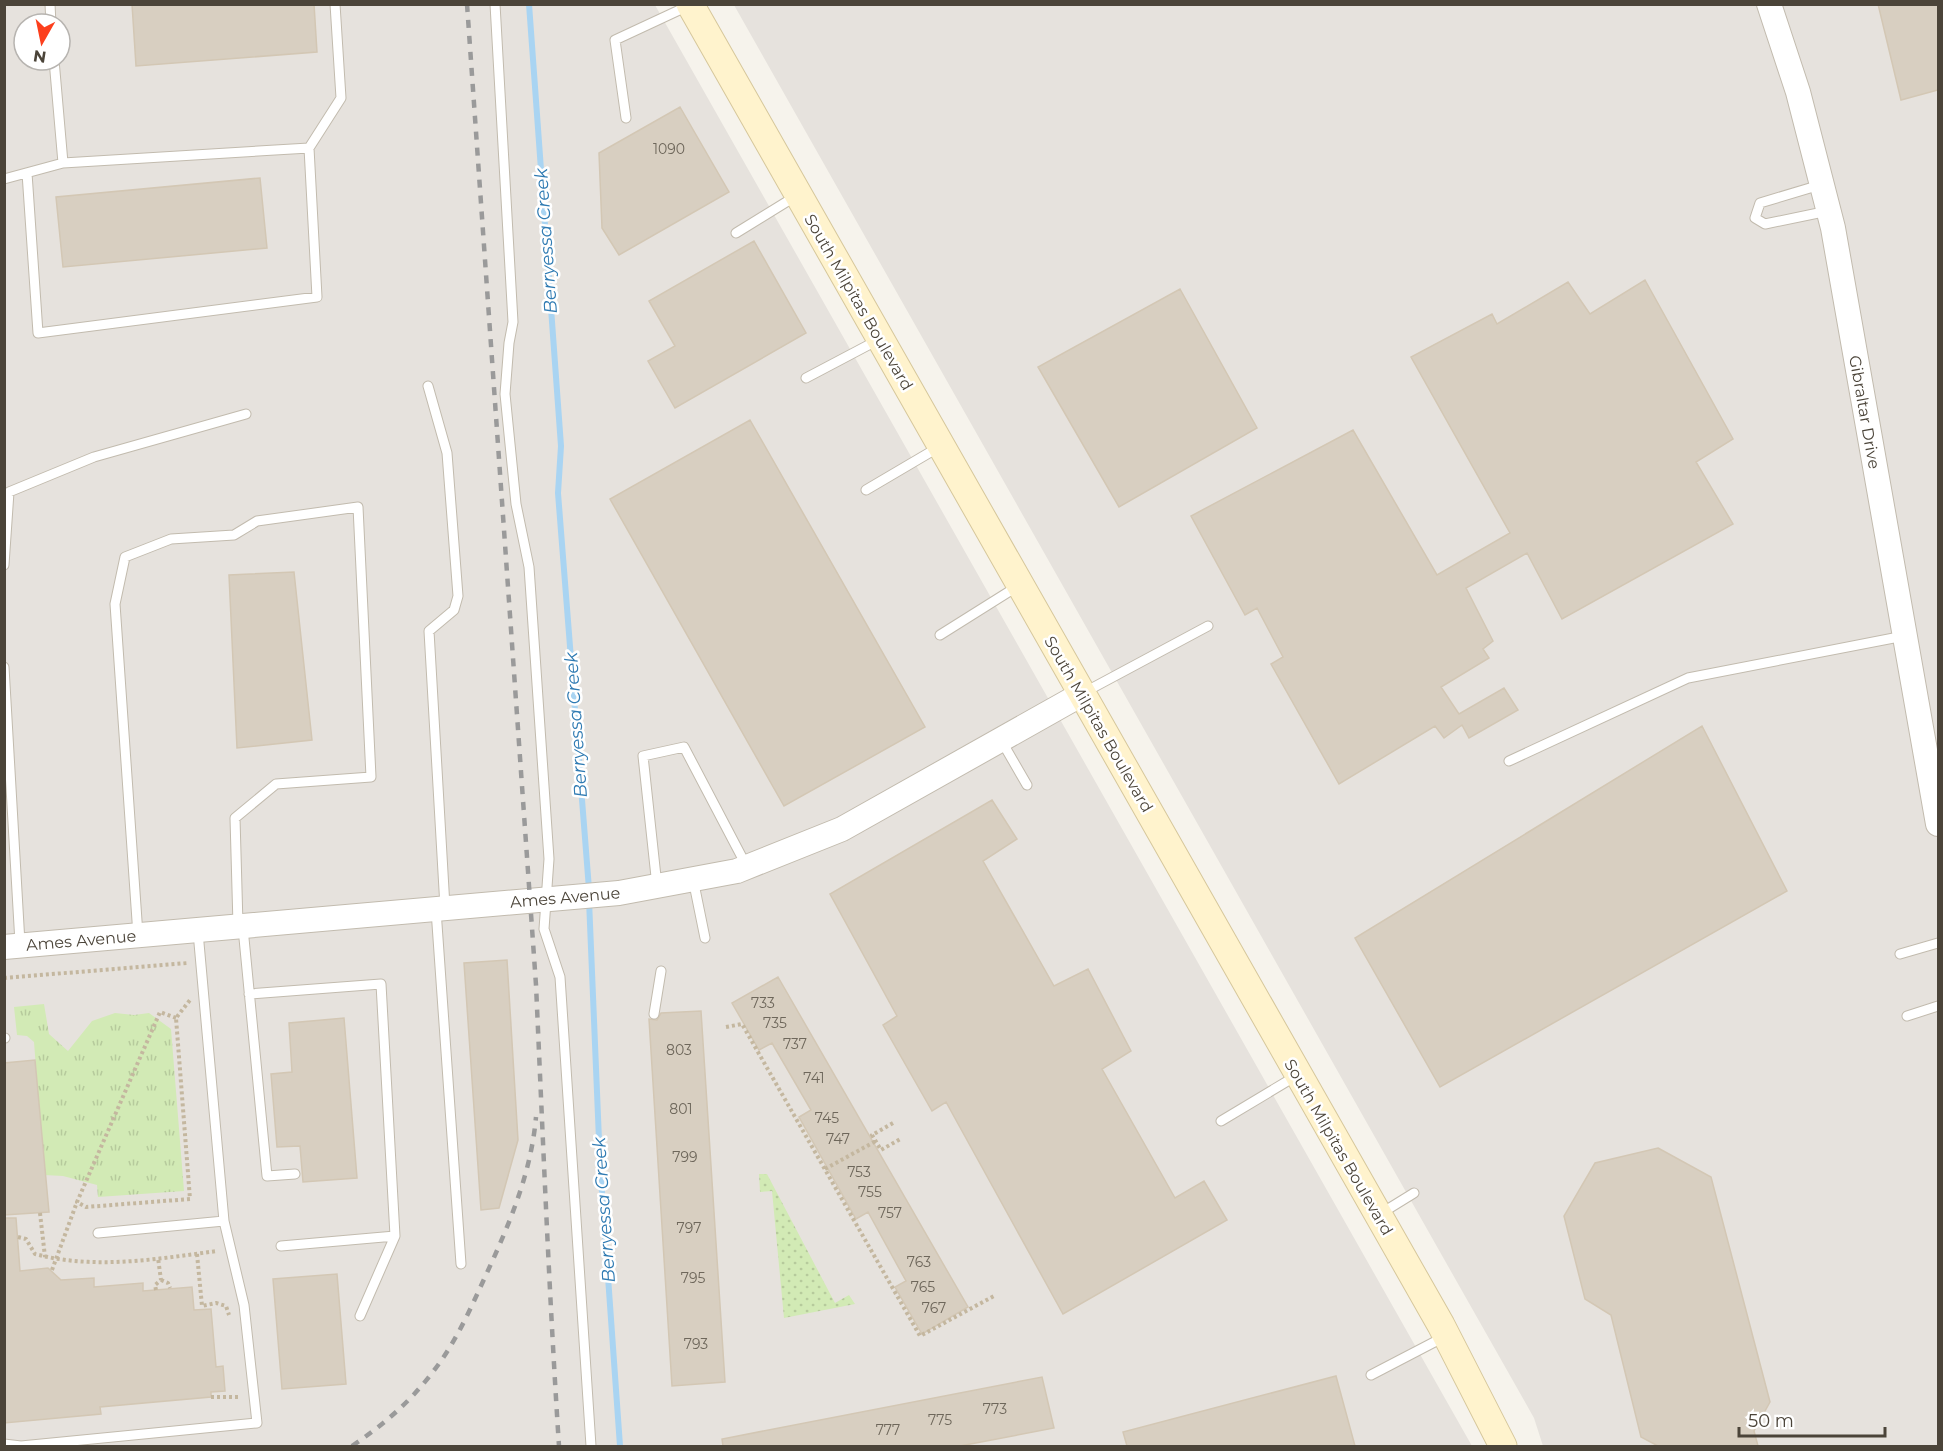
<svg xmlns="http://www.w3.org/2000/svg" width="1943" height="1451" font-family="Montserrat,sans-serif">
<defs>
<pattern id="grass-dots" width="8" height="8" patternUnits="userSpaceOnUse" patternTransform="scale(1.5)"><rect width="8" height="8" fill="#d2eab5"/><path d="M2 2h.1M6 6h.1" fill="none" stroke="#b6ca9c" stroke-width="1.8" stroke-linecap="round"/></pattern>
<pattern id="park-tufts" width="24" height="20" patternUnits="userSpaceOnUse" patternTransform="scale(1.5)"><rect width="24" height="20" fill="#d2eab5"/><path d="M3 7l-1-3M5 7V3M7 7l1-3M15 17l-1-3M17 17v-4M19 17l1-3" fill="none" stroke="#b6ca9c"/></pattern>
</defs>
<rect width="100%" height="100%" fill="#f6f3ec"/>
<path fill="#e6e2dd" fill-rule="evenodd" d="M5 5H655L1472 1446H5ZM24 24H60V60H24Z
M734 5H1938V1446H1543L1534 1418Z"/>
<path fill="url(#grass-dots)" d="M759 1174H767L835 1303 849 1295 855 1304 784 1318 772 1191 760 1192Z"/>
<path fill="url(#park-tufts)" d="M44 1004 49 1034 68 1051 92 1021 115 1013 134 1015 149 1013 171 1029 184 1191 98 1197 97 1185 63 1176 44 1175 34 1042 27 1036 17 1035 14 1007Z"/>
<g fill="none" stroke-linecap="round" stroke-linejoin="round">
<path stroke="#a9d4f2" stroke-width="6" d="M529 4 561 446 558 493 589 889
M589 900 600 1164 620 1446"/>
</g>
<path fill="#d8cfc1" stroke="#d3c7b4" stroke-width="1.5" d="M132 4H314L317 52 136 66Z
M1878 4H1938V90L1901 100Z
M680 107 729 192 619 255 602 228 599 153Z
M260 178 267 248 63 267 56 197Z
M754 241 806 333 675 408 648 361 675 346 649 301Z
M1645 280 1733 439 1696 462 1733 524 1562 619 1527 553 1466 588 1493 641 1483 649 1489 658 1441 687 1459 714 1504 688 1518 710 1469 738 1462 725 1444 738 1435 726 1339 784 1271 664 1283 657 1257 608 1245 615 1191 516 1353 430 1437 575 1510 533 1411 357 1492 314 1497 324 1568 282 1590 314Z
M1180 289 1257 428 1119 507 1038 367Z
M750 420 925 727 784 806 610 499Z
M294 572 312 740 237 748 229 575Z
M1702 726 1787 891 1440 1087 1355 938Z
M992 800 1017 839 983 861 1054 986 1088 969 1131 1051 1102 1069 1175 1198 1204 1181 1227 1220 1063 1314 946 1102 932 1111 883 1025 897 1016 830 894Z
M507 960 518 1140 499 1208 481 1210 464 963Z
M778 977 968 1307 922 1334 895 1287 906 1281 868 1212 856 1219 799 1117 811 1110 772 1043 759 1050 732 1003Z
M701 1011 725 1382 672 1386 649 1019 657 1020 661 1013Z
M344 1018 357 1178 303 1182 300 1146 277 1147 271 1074 292 1072 289 1023Z
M35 1060 49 1212 4 1215V1063Z
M1658 1148 1711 1177 1770 1402 1754 1431 1758 1446H1658L1641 1437 1611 1315 1585 1299 1564 1216 1595 1163Z
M4 1218H16L20 1271 48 1268 61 1280 94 1278V1287L143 1283V1291L192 1287 194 1310 211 1309 216 1367 223 1366 225 1391 211 1392V1397L100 1407 101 1414 4 1423Z
M337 1274 346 1384 282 1389 273 1279Z
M1336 1376 1355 1446H1127L1123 1432Z
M1042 1377 1054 1428 960 1446H723L722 1439Z"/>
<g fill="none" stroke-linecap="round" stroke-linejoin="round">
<defs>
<path id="service" d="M50 4 51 24
M495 4 513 322 509 343 505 394 516 504 529 567 549 859 544 929 560 977 591 1446
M626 118 615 40 688 6
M309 148 341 98 335 4
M27 173 38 333 317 297 309 148 63 163
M4 179 63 163 54 60
M1820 185 1760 203 1755 218 1765 224 1828 211
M736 233 796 196
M806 378 878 340
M428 386 447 453 458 596 454 610 429 631 445 907
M866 490 939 447
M4 565 9 492 94 457 246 414
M940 635 1018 586
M4 667 20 943
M1083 693 1208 626
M1001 740 1027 785
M1509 761 1688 678 1904 636
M693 879 705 938
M657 886 643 756 684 747 746 865
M436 910 461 1264
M243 928 267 1176 295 1174
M138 935 115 604 125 557 171 539 234 535 257 521 358 507 371 777 276 784 235 818 238 925
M1900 954 1938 943
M249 994 381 984 395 1236 360 1316
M654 1014 661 971
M1907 1016 1938 1006
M4 1038H5
M1221 1121 1296 1076
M1380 1214 1414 1193
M98 1233 224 1221 198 932
M281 1246 395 1236
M1371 1375 1444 1337
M4 1444 21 1446 257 1423 244 1305 224 1221"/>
<path id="tertiary" d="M1769 4 1798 92 1833 228 1938 824
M4 947 619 893 737 871 842 829 1082 694"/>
<path id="secondary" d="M690 4 1441 1325 1503 1446"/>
</defs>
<use href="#service" stroke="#c2bbae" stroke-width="11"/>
<use href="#tertiary" stroke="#c2bbae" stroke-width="26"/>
<use href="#secondary" stroke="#d6c79b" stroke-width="29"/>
<path stroke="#c4b79f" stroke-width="4" stroke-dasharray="3 3" stroke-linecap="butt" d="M4 978 188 963
M176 1018 160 1012 77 1202 86 1207 190 1199 176 1018 190 1000
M726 1027 742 1024 920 1336 994 1296
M893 1123 872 1135 881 1150 902 1138
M825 1169 876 1141
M40 1213 45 1257
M18 1237 26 1239 35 1254C95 1270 157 1259 217 1251
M197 1254 202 1306 216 1303 226 1306 229 1315
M52 1270 77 1202
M161 1280 168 1283 170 1288
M156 1290 155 1285 161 1280 158 1258
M211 1397H238V1394"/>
<use href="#service" stroke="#fff" stroke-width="9"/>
<use href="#tertiary" stroke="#fff" stroke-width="24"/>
<use href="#secondary" stroke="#fff3cd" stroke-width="27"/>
<path stroke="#9a9a9a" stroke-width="4.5" stroke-dasharray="8 8" stroke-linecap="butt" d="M467 4 536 985C543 1139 549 1293 559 1446
M352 1446C383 1425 409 1403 432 1373 455 1344 470 1310 485 1277 509 1225 531 1174 536 1117"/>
</g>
<g text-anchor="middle" stroke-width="5" stroke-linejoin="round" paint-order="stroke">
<g font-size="14" fill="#6e675b">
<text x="669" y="154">1090</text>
<text x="763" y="1008">733</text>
<text x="775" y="1028">735</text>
<text x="795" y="1049">737</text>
<text x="679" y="1055">803</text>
<text x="814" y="1083">741</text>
<text x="681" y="1114">801</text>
<text x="827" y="1123">745</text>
<text x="838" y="1144">747</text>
<text x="685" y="1162">799</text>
<text x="859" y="1177">753</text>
<text x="870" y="1197">755</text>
<text x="890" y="1218">757</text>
<text x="689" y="1233">797</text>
<text x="919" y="1267">763</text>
<text x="693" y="1283">795</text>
<text x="923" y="1292">765</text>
<text x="934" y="1313">767</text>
<text x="696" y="1349">793</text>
<text x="995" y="1414">773</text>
<text x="940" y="1425">775</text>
<text x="888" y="1435">777</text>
</g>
<g font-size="16" fill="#4b4439" stroke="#fff">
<text transform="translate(859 302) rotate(60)" y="6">South Milpitas Boulevard</text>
<text transform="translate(1865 412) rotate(80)" y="6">Gibraltar Drive</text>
<text transform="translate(1099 724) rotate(60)" y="6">South Milpitas Boulevard</text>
<text transform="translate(565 897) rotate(-5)" y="6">Ames Avenue</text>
<text transform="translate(81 940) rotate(-5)" y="6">Ames Avenue</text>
<text transform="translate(1339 1147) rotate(60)" y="6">South Milpitas Boulevard</text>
</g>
<g font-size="18" font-style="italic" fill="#2e7ab2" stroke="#fff">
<text transform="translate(546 241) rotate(-94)" y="6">Berryessa Creek</text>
<text transform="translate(576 725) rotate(-94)" y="6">Berryessa Creek</text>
<text transform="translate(604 1210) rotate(-94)" y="6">Berryessa Creek</text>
</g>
</g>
<rect width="1943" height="1451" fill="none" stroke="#4b4439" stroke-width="12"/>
<g transform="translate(42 42) rotate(189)"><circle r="28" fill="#ffffff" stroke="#b7b4b0" stroke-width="1.5"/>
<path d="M0-4.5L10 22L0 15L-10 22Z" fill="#fc3f1d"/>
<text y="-9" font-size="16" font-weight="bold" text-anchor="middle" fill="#4b4439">N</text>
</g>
<path d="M1739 1427v9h146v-9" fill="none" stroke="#4b4439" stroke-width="3"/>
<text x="1748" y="1427" font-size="18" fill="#4b4439" stroke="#ffffff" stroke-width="4.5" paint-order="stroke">50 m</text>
</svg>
